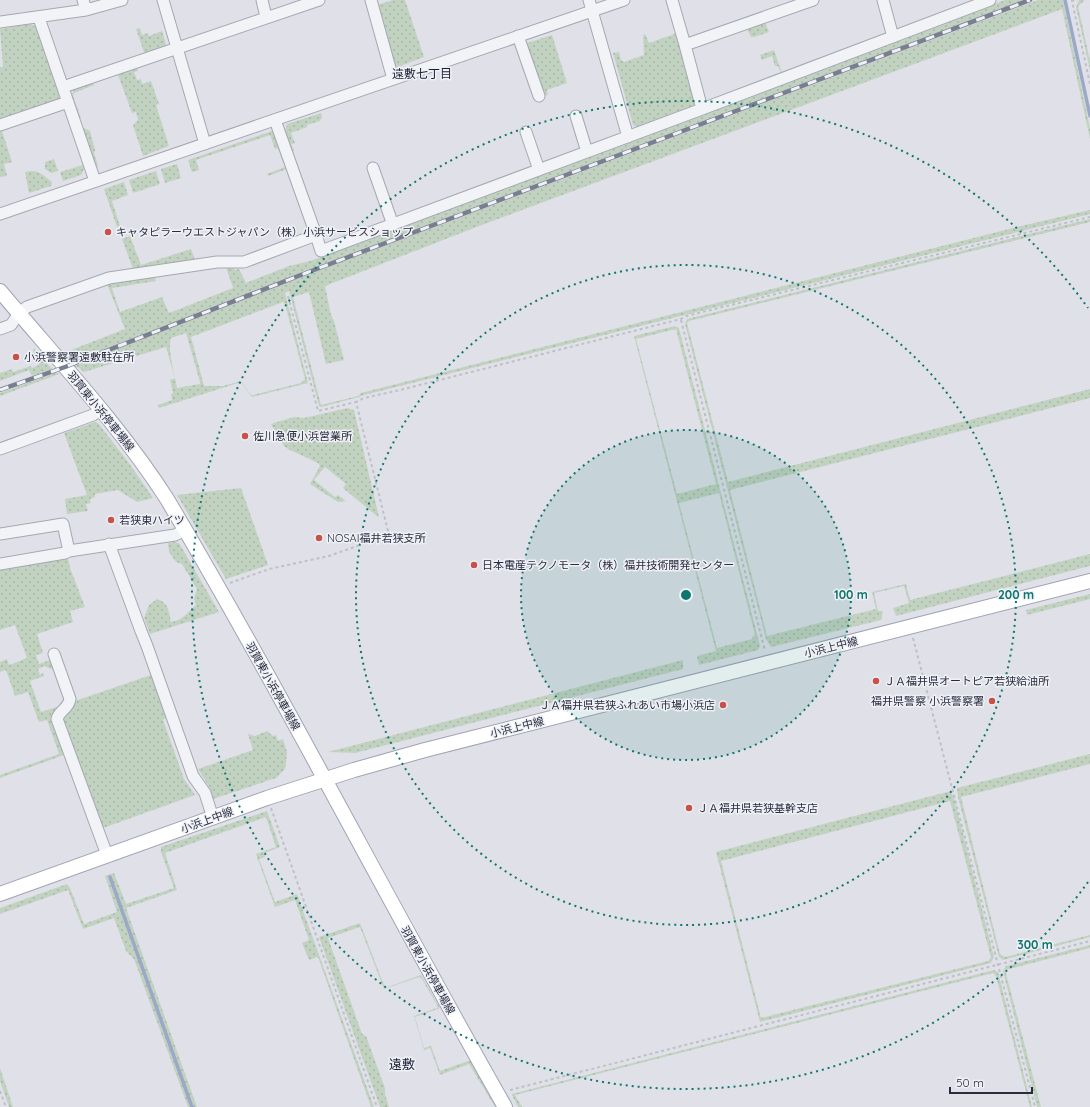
<svg xmlns="http://www.w3.org/2000/svg" width="1090" height="1107" font-family="Quicksand,'Noto Sans JP',sans-serif">
<defs>
<pattern id="green-dots" width="8" height="8" patternUnits="userSpaceOnUse"><rect width="8" height="8" fill="#c2d2c1"/><path d="M2 2h.1M6 6h.1" fill="none" stroke="#a7b4a7" stroke-width="1.8" stroke-linecap="round"/></pattern>
</defs>
<rect width="100%" height="100%" fill="#e0e1e8"/>
<path fill="url(#green-dots)" fill-rule="evenodd" d="M393 0H405L424 57 395 68 377 5Z
M1005 0H1024L305 271 72 362 66 352 125 329 107 284 143 278 155 277 156 281 112 288 120 312 162 297 169 313 233 288 226 267H232L235 270 239 269 246 283 289 266 310 261 706 114Z
M1038 0H1063L1090 128V139L1062 9 474 228 325 286 331 315 334 321 344 360 326 364 309 292 293 297 321 405 358 396 361 393 1017 227 1090 210V214L364 395 359 397 321 407 319 406 289 291 285 293 308 383 252 397 241 382 159 408 158 405 172 400 171 394 173 393 170 380 175 378 166 347 84 372 78 367 75 368 73 366 307 275ZM283 302 285 304 305 379 301 383 253 395H251L241 381 223 386H204L191 337ZM186 333 200 382V384L177 388C175 375 167 350 171 338Z
M1079 0H1085L1078 6 1090 61V70L1076 7Z
M765 22 769 32 754 37H751L747 29Z
M31 24 38 28 60 95 57 102 0 121V67H3L0 29Z
M140 28 142 35 148 33 149 36 162 31 166 44 164 49 145 55 136 29Z
M677 33 696 101 693 107 639 128 633 125 613 53 619 52 621 60 624 62 644 55 643 36 645 34 649 43Z
M552 35 567 83 547 90 548 95 543 96 526 47 527 43Z
M774 50 782 73H781L778 66H775L772 56 762 60 760 55Z
M137 68 138 71 134 72 137 80 141 79 142 84 151 81 159 104 156 105 169 146 143 156 133 125 138 120 136 112 132 113 118 75Z
M93 83 94 85 74 93 73 96 81 118H78L71 97 74 89Z
M321 113 322 117 320 121 307 125V127L291 133 295 143 291 144 294 151H292L285 131 287 124Z
M82 128H84L90 131 95 150 94 153 98 165 97 168 95 167Z
M0 131H2L12 162 4 164 7 176 0 177Z
M272 131 276 133 287 169 268 176 267 174 285 167 278 148 275 149 270 135 196 160 199 170 192 172 188 160Z
M54 159 58 171 51 173 45 169V162Z
M177 164 181 178 165 183 161 169Z
M83 165 84 169 81 175 63 181 60 172Z
M31 171C41 171 45 177 52 182L51 186 29 193 25 172Z
M156 171 160 184 133 193 129 180Z
M124 182 128 195 112 201 120 226 117 227 104 189Z
M1090 219V222L689 321 687 323 728 482 1090 389V398L730 490 767 636 876 609 872 592 906 584 910 600 1090 554V566L896 616 893 608 909 603 904 586 874 593 878 611H883L881 620 771 647 766 639 685 324 687 319Z
M130 236 141 265 191 249 195 260 133 269 122 239Z
M675 326 679 328 760 646 758 650 699 665 697 656 716 651 634 336ZM676 329 716 484 677 494 636 339ZM719 493 755 635 752 637V639L717 648 679 503Z
M34 348 52 369 32 376 29 370 0 381V373L12 369 13 372 31 366 32 368 39 365 33 351Z
M57 372 59 374 0 396V393Z
M348 408 354 410 379 517H378L343 488 346 484 325 467 314 480 335 497 338 495 346 501 338 502 310 484 320 466 318 463 288 449 284 446 271 424 294 417 304 418Z
M95 422 98 423 129 463 153 498 137 502 118 490 95 494V497L90 499 91 503 86 504 88 511 67 514 65 499 87 495 64 433Z
M241 488 268 565 226 579 177 495Z
M174 542 179 543 219 612 150 634 144 618 149 605 157 599C169 603 169 612 171 622 184 620 186 613 196 605L194 599 197 589 182 564 176 562 169 552 168 543Z
M68 558 70 568 85 607 70 611 73 622 37 634 43 653 36 655 39 664 50 660 54 670 44 666 38 669 40 675 43 673 44 676 30 681 41 712 66 704 54 713 51 718 64 755 0 778V775L59 754 47 720 39 722 28 692 15 696 6 670 0 672V662L7 659 9 665 27 658 15 625 0 630V570Z
M1090 594V599L1027 615 1026 610Z
M683 660V669L355 753 328 752Z
M151 675 166 718 163 720 184 779 195 795 103 828 60 717 63 713 74 706 75 701Z
M267 731 273 736 276 735 278 741 283 739 287 752 286 762 285 769 276 778 213 799 210 788 198 769 253 750 248 734 255 736Z
M1090 754V764L961 797 1000 954 1005 957 1090 935V937L1003 960 999 957 958 797 957 788Z
M951 791 954 798 994 957 991 963 760 1022 716 852ZM950 801 991 958 988 961 761 1018 721 861Z
M267 811 280 847 264 853 265 857 259 859 275 902 297 894 374 1107H371L318 957 309 960 302 943 309 940 295 900 275 907 256 854 276 847 266 817 165 853 177 890 126 908 197 1107H188L134 959 126 951 114 918 83 929 68 890 0 914V908L67 884 70 888 84 924 117 912 105 876 114 873 126 904 174 888 161 852V847Z
M360 923 385 988 421 975 440 1008 415 1017 424 1048 431 1046 440 1071 471 1060 497 1107H495L469 1064 440 1075 430 1048 424 1050 414 1016 437 1008 438 1007 422 979 419 977 384 989 360 927 328 938 362 1034 366 1036 385 1088V1094L389 1107H380L319 937Z
M1090 945V948L1005 970 1041 1107H1037L1003 971 1006 966Z
M994 970 998 972 1032 1107H1030L996 976 993 973 515 1095 522 1107H518L512 1095V1094Z
M0 1068 13 1107H9L0 1081Z"/>
<g fill="none" stroke-linecap="round" stroke-linejoin="round">
<path stroke="#9ca8c7" stroke-width="3.5" d="M1065 0 1090 116
M110 877 192 1107"/>
<defs>
<path id="minor" d="M83 0 86 10
M163 0 205 144
M262 0 266 17
M371 0 393 79
M589 0 628 137
M672 0 685 45
M883 0 893 37
M39 18 95 181
M0 22 86 10 122 0
M518 36 539 96
M63 87 319 0
M702 109 685 45 813 0
M576 116 587 152
M0 125 68 102
M526 132 539 170
M373 168 393 225
M0 214 624 0
M316 235 321 251 702 109 990 0
M0 329 11 325 19 313 27 307 109 278 217 262H244L316 235 275 120
M0 449 93 415 101 409
M0 534 63 524 69 551
M109 544 141 631 147 646 193 776 205 793 213 818
M0 564 65 553 69 551 175 535 185 530
M54 654 70 699C68 710 59 710 57 719L107 855"/>
<path id="major" d="M0 291C57 359 119 424 167 499 285 698 390 905 505 1107
M0 894 267 798 354 770 425 750 1090 581"/>
</defs>
<use href="#minor" stroke="#a5a7b2" stroke-width="13"/>
<use href="#major" stroke="#a0a3b4" stroke-width="16"/>
<path stroke="#bebfc7" stroke-width="2" stroke-dasharray="3 3" stroke-linecap="butt" d="M1074 0 1072 1 1090 84
M288 296 318 411 356 402
M681 320 765 651
M230 583 269 569 329 556 385 536 388 531 356 402 364 398 400 390 681 319 686 316 1090 217
M913 638 1035 1107
M271 808 377 1107
M510 1090 1090 941
M0 1091 6 1107"/>
<use href="#minor" stroke="#f2f3f7" stroke-width="11"/>
<use href="#major" stroke="#fff" stroke-width="14"/>
<defs>
<path id="rail" d="M0 390 65 367 306 273 1030 0"/>
</defs>
<use href="#rail" stroke="#7a7e91" stroke-width="4.5"/>
<use href="#rail" stroke="#eff1f6" stroke-width="3" stroke-dasharray="9" stroke-linecap="butt"/>
</g>
<circle cx="686" cy="595" r="165" fill="#0f766e" fill-opacity=".12"/>
<g fill="none" stroke="#0f766e" stroke-width="2" stroke-dasharray="2 4">
<circle cx="686" cy="595" r="165"/>
<circle cx="686" cy="595" r="330"/>
<path d="M1088 882A494 494 0 1 1 1088 308"/>
</g>
<g fill="#c95149" stroke="#eff1f6" stroke-width="1.5">
<circle cx="108" cy="232" r="4"/>
<circle cx="16" cy="357" r="4"/>
<circle cx="245" cy="436" r="4"/>
<circle cx="111" cy="520" r="4"/>
<circle cx="319" cy="538" r="4"/>
<circle cx="474" cy="565" r="4"/>
<circle cx="876" cy="681" r="4"/>
<circle cx="992" cy="701" r="4"/>
<circle cx="723" cy="705" r="4"/>
<circle cx="689" cy="808" r="4"/>
</g>
<g text-anchor="middle" stroke-width="3" stroke-linejoin="round" paint-order="stroke">
<g font-size="11" fill="#292c3f" stroke="#eff1f6" text-anchor="start">
<text x="116" y="236">キャタピラーウエストジャパン（株）小浜サービスショップ</text>
<text x="24" y="361">小浜警察署遠敷駐在所</text>
<text x="253" y="440">佐川急便小浜営業所</text>
<text x="119" y="524">若狭東ハイツ</text>
<text x="327" y="542">NOSAI福井若狭支所</text>
<text x="482" y="569">日本電産テクノモータ（株）福井技術開発センター</text>
<text x="884" y="685">ＪＡ福井県オートピア若狭給油所</text>
<text x="984" y="705" text-anchor="end">福井県警察 小浜警察署</text>
<text x="715" y="709" text-anchor="end">ＪＡ福井県若狭ふれあい市場小浜店</text>
<text x="697" y="812">ＪＡ福井県若狭基幹支店</text>
</g>
<g font-size="11" fill="#292c3f" stroke="#eff1f6">
<text transform="translate(101 411) rotate(51)" y="4">羽賀東小浜停車場線</text>
<text transform="translate(831 647) rotate(-14)" y="4">小浜上中線</text>
<text transform="translate(273 686) rotate(61)" y="4">羽賀東小浜停車場線</text>
<text transform="translate(517 727) rotate(-14)" y="4">小浜上中線</text>
<text transform="translate(207 820) rotate(-20)" y="4">小浜上中線</text>
<text transform="translate(428 970) rotate(61)" y="4">羽賀東小浜停車場線</text>
</g>
<g font-size="12" fill="#1b1e30" stroke="#eff1f6">
<text x="422" y="78">遠敷七丁目</text>
</g>
<g font-size="13" fill="#1b1e30" stroke="#eff1f6">
<text x="402" y="1069">遠敷</text>
</g>
</g>
<circle cx="686" cy="595" r="6" fill="#0f766e" stroke="#eff1f6" stroke-width="2"/>
<g font-size="12" text-anchor="middle" font-weight="bold" fill="#0f766e" stroke="#eff1f6" stroke-width="3" stroke-linejoin="round" paint-order="stroke">
<text x="851" y="599">100 m</text>
<text x="1016" y="599">200 m</text>
<text x="1035" y="949">300 m</text>
</g>
<path d="M950 1087v6h82v-6" fill="none" stroke="#292c3f" stroke-width="2"/>
<text x="956" y="1087" font-size="12" fill="#292c3f" stroke="#eff1f6" stroke-width="3" paint-order="stroke">50 m</text>
</svg>
